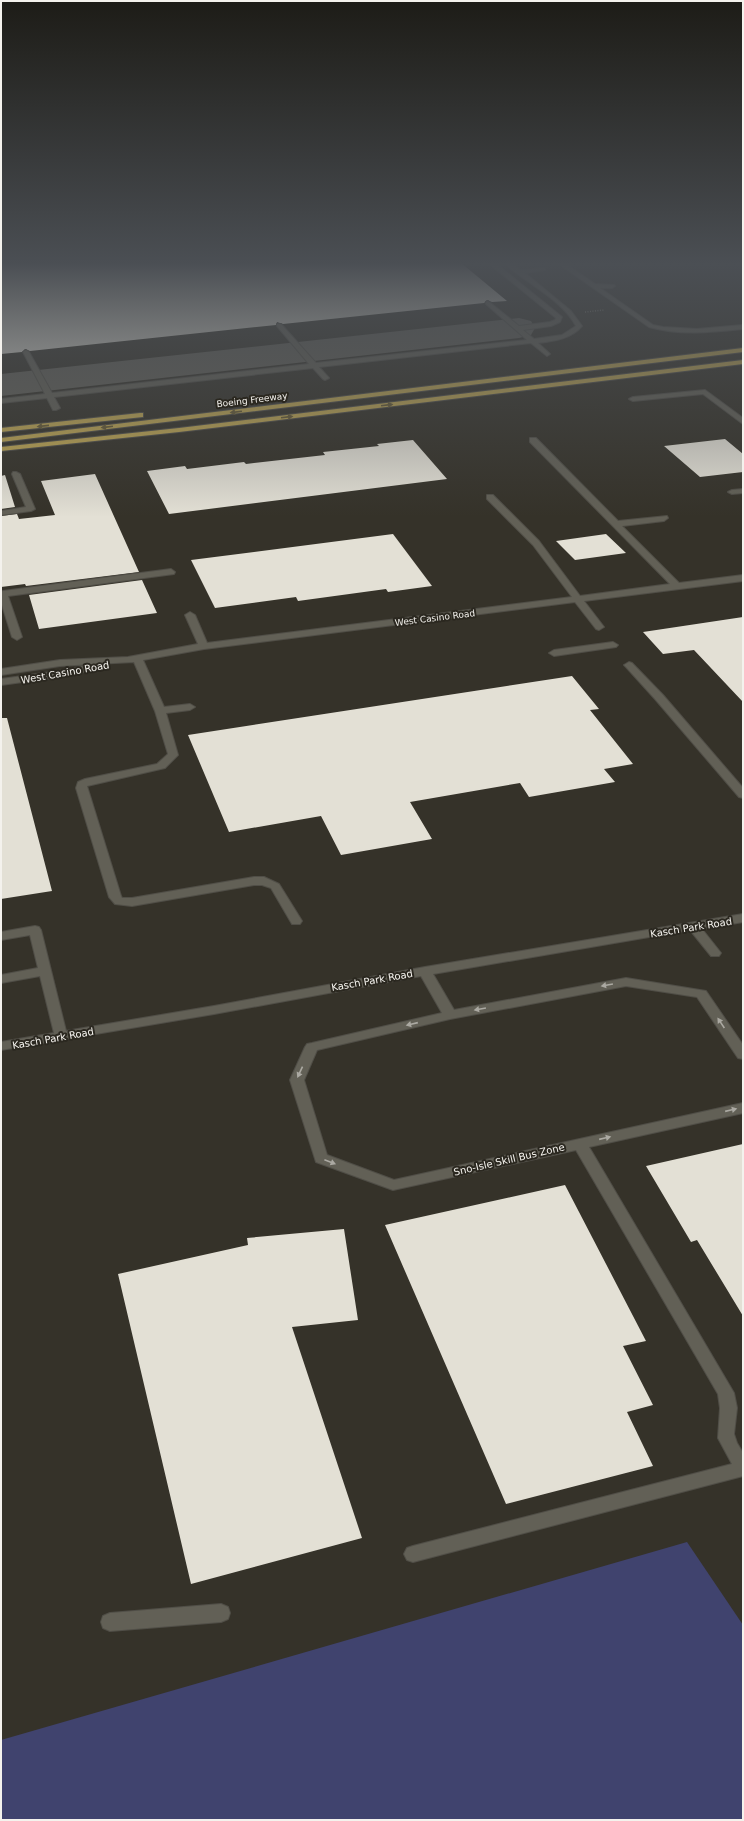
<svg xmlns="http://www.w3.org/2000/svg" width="744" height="1821" font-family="'DejaVu Sans',sans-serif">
<rect width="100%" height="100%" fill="#353229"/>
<path fill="#40436e" d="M687 1542 743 1625V1820H1V1740Z"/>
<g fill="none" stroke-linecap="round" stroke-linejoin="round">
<path fill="#626058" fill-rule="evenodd" d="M519 318 531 321 535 328 531 335 519 338 1 396V374Z"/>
</g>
<path fill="#e3e0d5" d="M1 262H460L507 301 492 302 487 300 484 303 283 324 277 322 276 325 30 351 25 349 22 352 1 354Z
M725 439 743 454V472L700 477 664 446Z
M413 440 447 479 169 514 147 471 185 466 187 469 244 462 246 464 325 455 323 452 379 446 377 444Z
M95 474 139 572 26 586 25 584 1 587V516L17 514 19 519 55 515 41 481Z
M5 475 15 507 1 509V476Z
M393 534 432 586 388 592 386 589 298 601 296 597 215 608 191 560Z
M606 534 626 553 575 560 556 541Z
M142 580 157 613 39 629 29 595Z
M743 617V702L694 650 663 654 643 632Z
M572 676 599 709 590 710 633 764 604 769 615 782 529 797 520 783 410 802 432 839 341 855 321 816 229 832 188 735Z
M1 718H7L52 891 1 899Z
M743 1144V1316L697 1240 691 1242 646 1166Z
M565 1185 646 1341 623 1346 653 1405 627 1412 653 1466 506 1504 385 1225Z
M344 1229 358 1320 292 1327 362 1538 191 1584 118 1274 248 1245 247 1238Z"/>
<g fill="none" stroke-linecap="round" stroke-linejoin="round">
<defs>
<path id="minor" d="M487 262H494L562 317 560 322 551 326 523 330 534 339 562 335 576 326C562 299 524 282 503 262H510L520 270 545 268V270L525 273 571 311 582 326C571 339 554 341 538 343L550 354 547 356 531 343 319 367 329 378 325 380 323 379 313 368 54 397 60 408 56 410H53L47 398 1 403V399L45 394 23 352 26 350 29 352 52 393 309 364 277 326V324H281L316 363 527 340 486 304V302L488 301 519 326 550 322 555 320 556 318Z
M556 262H563L595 284 614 285 615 286 612 288H600L653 325 663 327 697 329 743 325V329C711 332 681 336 649 327Z
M705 390 743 418V424L703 394 633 401 629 399 633 397Z
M530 438H536L618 521 667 516 668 518 664 521 622 526 679 583 743 575V581L584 601 604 627 599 630 596 629 575 602 204 649 143 660 164 707 190 704 195 707 190 710 166 713 178 755 165 768 87 786 121 896 122 898H132L254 877H264L279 884 302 921 300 924H292L271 888 262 885H254L132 906 115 904 109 897 76 788 78 782 85 779 157 764 168 754 155 711 134 662 95 664 99 667 97 669 66 676 1 685V679L66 670 92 664 60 666 1 675V669L60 660 128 657 198 644 185 615 190 612 195 615 207 643 572 597 533 545 487 499V495H493L539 541 580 596 670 584 530 442Z
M13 472H16L20 474 35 509 31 511 1 515V511L26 507 12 474Z
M743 489V493L732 494 728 492 732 490Z
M171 569 175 572 174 574 8 596 22 637 17 640 12 637 1 602V592L3 591Z
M613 642 618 645 616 647 554 656 549 653 554 650Z
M629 662 632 663 663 695 743 788V798L739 797 655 699 626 667 624 665Z
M743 914V922L702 929 721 953 719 956H711L690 930 433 974 454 1010 626 978 706 991 743 1045V1059L738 1058 697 997 626 986 450 1019 317 1050 304 1080 327 1155 394 1180 743 1103V1113L589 1147 734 1393 737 1408 734 1434 737 1443 743 1453V1476L413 1562 407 1560 404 1554 407 1548 413 1546 732 1464 718 1438 720 1408 718 1394 576 1150 393 1190 316 1162 290 1080 305 1047 307 1044 312 1043 442 1013 421 976 214 1014 1 1050V1042L54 1033 40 976 1 983V975L38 968 30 935 1 940V932L35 926 39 927 41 930 66 1031 214 1006 425 967Z
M221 1604 228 1607 230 1613 228 1619 221 1622 110 1631 103 1628 101 1622 103 1616 110 1613Z"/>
<path id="highway" d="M743 348V352L1 442V438Z
M743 360V364L179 432 1 451V447L179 428Z
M140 413H143V417L1 432V428Z"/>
</defs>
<use href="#minor" stroke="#504e47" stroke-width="2"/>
<use href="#highway" stroke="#504e47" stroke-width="2"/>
<path stroke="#817f77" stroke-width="1.5" stroke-dasharray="1 1.5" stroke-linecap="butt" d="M585 312 604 310"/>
<use href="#minor" fill="#626056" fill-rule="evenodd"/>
<use href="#highway" fill="#bfa652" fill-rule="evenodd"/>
</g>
<defs><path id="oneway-solid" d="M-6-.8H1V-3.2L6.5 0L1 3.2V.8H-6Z"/></defs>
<g fill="#665a34">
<use href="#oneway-solid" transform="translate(387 405) rotate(-7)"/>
<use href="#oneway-solid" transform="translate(236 412) rotate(173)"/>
<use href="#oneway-solid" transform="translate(287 417) rotate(-7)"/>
<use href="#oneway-solid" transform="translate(43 426) rotate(174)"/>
<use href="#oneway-solid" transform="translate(107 427) rotate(173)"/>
</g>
<g fill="#aba9a2">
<use href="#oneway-solid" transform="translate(607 985) rotate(170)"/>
<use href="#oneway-solid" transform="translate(480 1009) rotate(170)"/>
<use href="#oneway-solid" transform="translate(721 1023) rotate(-124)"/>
<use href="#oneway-solid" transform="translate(412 1024) rotate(167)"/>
<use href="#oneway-solid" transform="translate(300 1072) rotate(115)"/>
<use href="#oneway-solid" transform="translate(731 1110) rotate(-13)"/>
<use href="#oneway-solid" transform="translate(605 1138) rotate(-13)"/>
<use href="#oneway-solid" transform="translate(330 1162) rotate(21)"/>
</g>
<linearGradient id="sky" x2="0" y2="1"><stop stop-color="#1d1c17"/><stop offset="0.51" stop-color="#4b4f54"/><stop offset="1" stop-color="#4b4f54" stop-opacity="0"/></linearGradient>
<rect width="744" height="517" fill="url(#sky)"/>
<g text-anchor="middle" stroke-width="4" stroke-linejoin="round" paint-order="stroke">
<g font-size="9" fill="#f4f2ed" stroke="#2b2820">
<text transform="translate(252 400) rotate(-7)" y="3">Boeing Freeway</text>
<text transform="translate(435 618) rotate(-7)" y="3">West Casino Road</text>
</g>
<g font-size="10" fill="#f4f2ed" stroke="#2b2820">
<text transform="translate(65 672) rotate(-10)" y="4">West Casino Road</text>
<text transform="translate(691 927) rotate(-9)" y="4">Kasch Park Road</text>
<text transform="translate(372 980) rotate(-10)" y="4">Kasch Park Road</text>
<text transform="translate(53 1038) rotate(-10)" y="4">Kasch Park Road</text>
<text transform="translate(509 1159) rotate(-13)" y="4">Sno-Isle Skill Bus Zone</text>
</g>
</g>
<rect width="744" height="1821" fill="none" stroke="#f4f2ed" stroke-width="4"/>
</svg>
